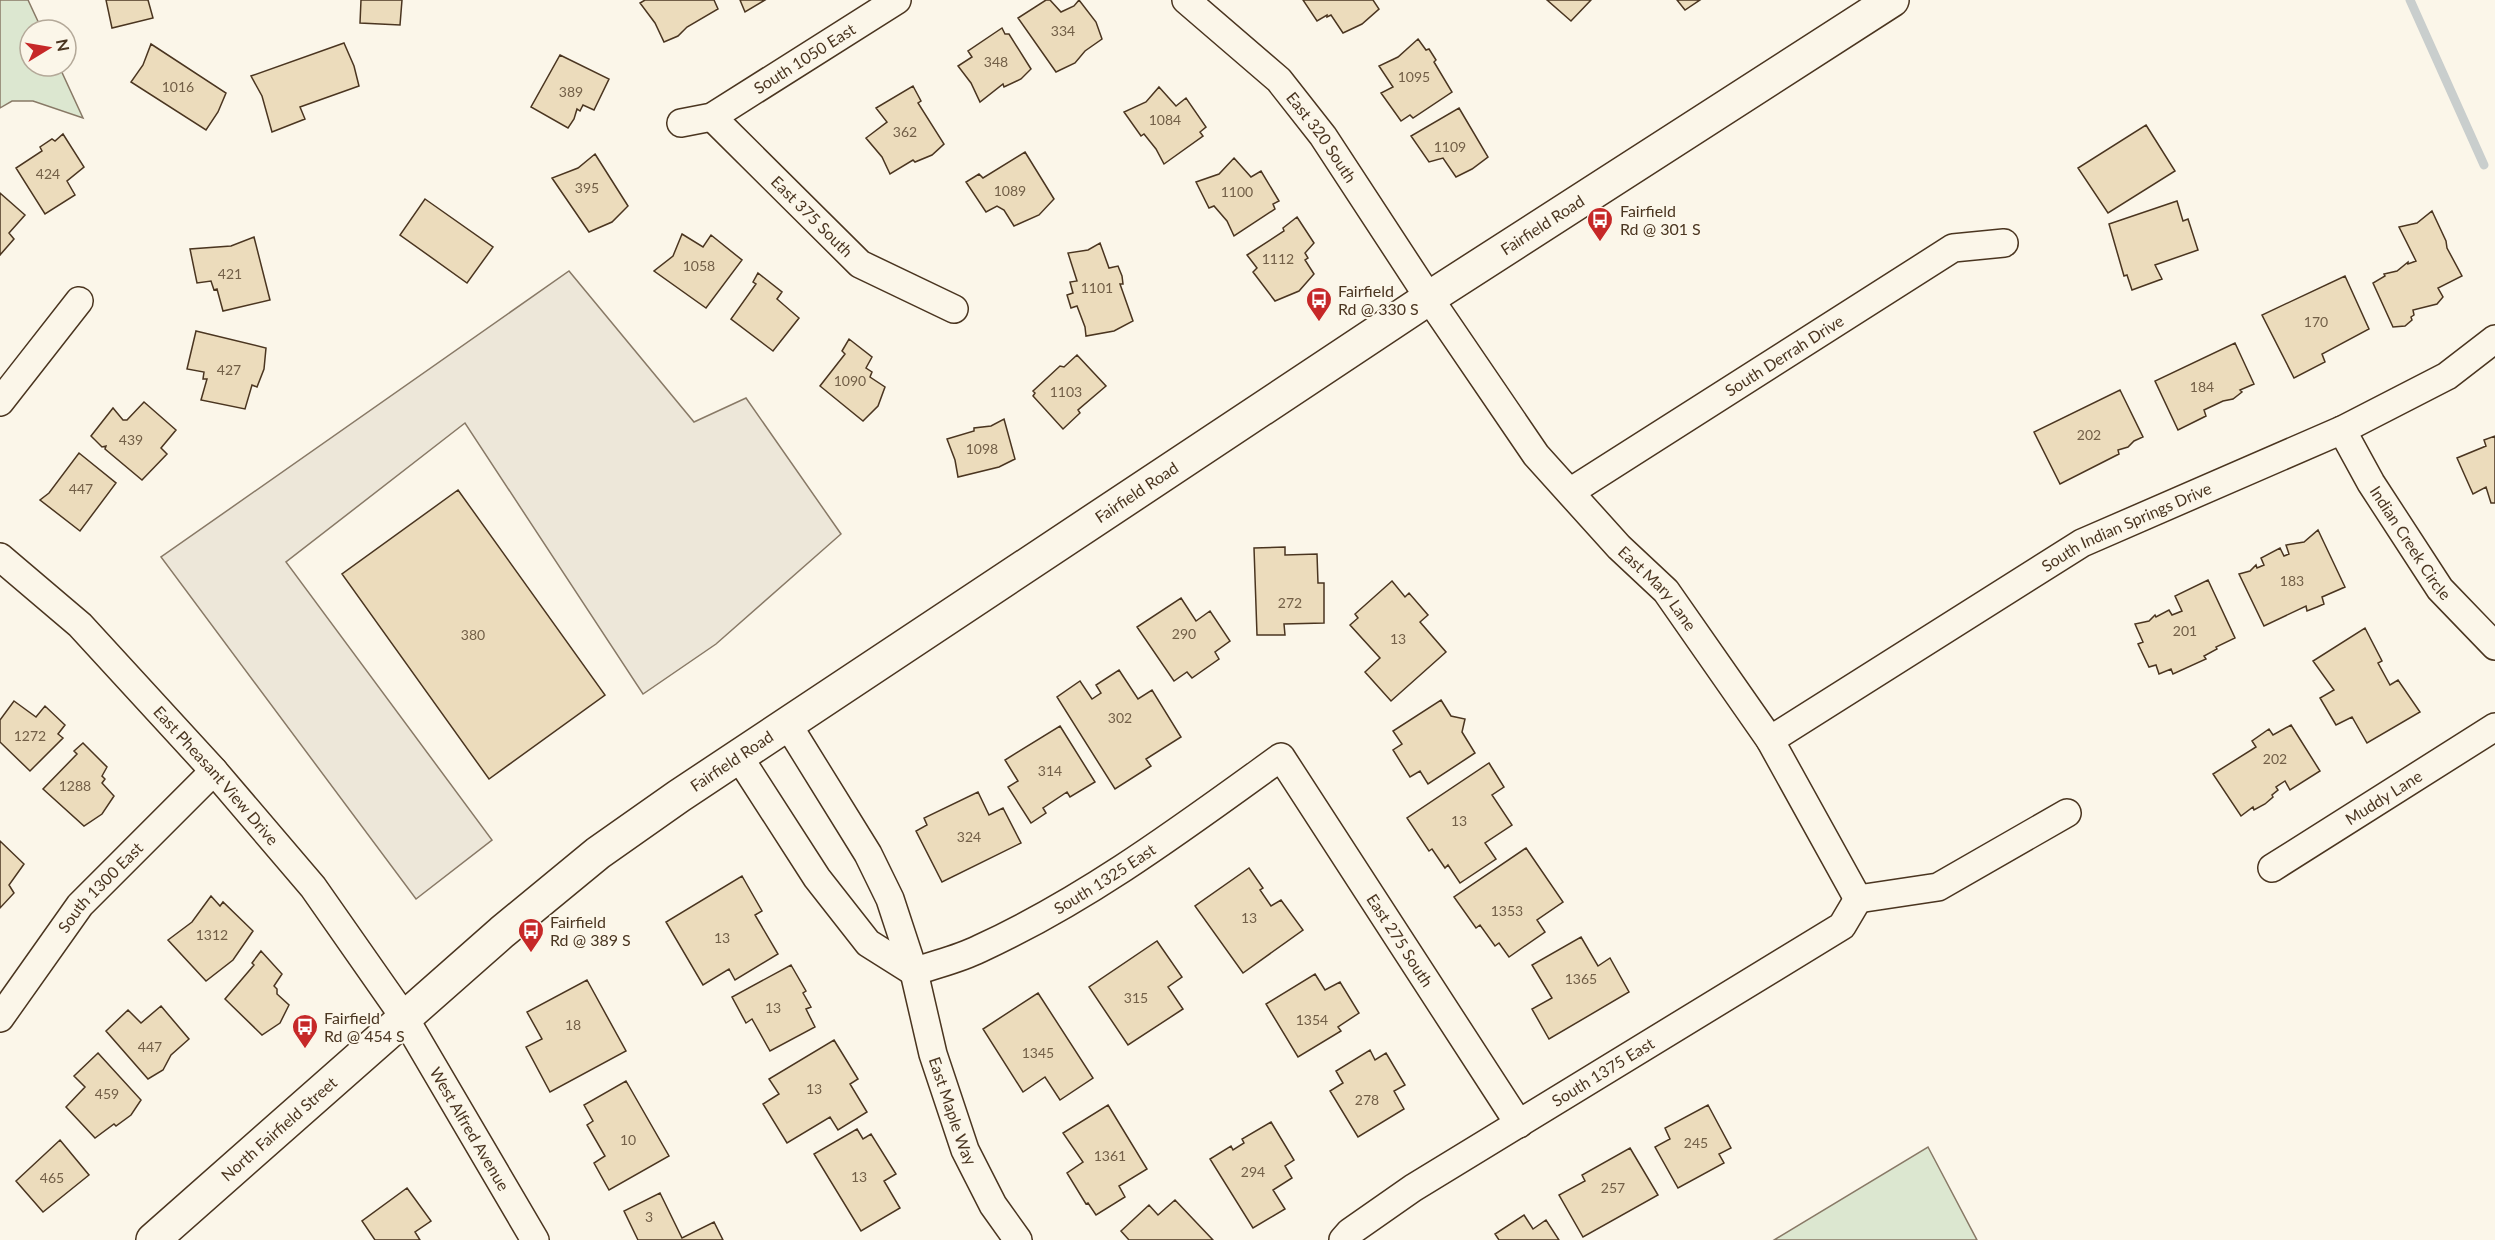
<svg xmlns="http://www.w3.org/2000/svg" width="2495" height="1240" font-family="Lato,sans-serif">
<rect width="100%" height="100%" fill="#fbf6e9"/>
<path fill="#dce7d0" stroke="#887966" stroke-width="1.5" d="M0 0H28L42 30H30V66H59L83 118 33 101H12L0 108Z
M1928 1147 1977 1240H1774Z"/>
<path fill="#ede7d9" stroke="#887966" stroke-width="1.5" d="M569 271 694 422 746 398 841 534 716 644 643 694 465 423 286 562 492 840 416 899 161 557Z"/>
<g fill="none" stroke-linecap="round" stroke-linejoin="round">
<path stroke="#c9cecd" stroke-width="9" d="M2410 0 2484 165"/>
</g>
<path fill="#ecdcbc" stroke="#4a3520" stroke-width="1.5" d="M106 0H148L153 18 112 28Z
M361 0H402L400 25 360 23Z
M645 0H714L718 9 687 27 678 36 664 42 655 23 640 3Z
M740 0H765L745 12Z
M1046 0H1050L1061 12 1074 6 1079 0 1096 22 1102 39 1085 51 1075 63 1056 72 1018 18Z
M1303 0H1373L1379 9 1362 24 1343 33 1331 15 1327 17V15L1317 21Z
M1547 0H1591L1571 21Z
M1677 0H1700L1685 10Z
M1002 28 1005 34H1009L1031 69 1021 79 1004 87 1003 84 980 102 971 83 958 66 972 57 968 51Z
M1418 39 1426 50 1429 49 1436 60 1434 62 1452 92 1413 118 1410 115 1401 121 1381 93 1393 87 1379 66 1398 57Z
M344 43 354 66 359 86 300 107 305 119 272 132 262 96 251 76Z
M151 44 226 93 218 112 206 130 131 82 143 65Z
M560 55 609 79 594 110 583 105 580 111 577 109 574 119 568 128 531 107Z
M913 86 921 101 918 103 944 144 932 155 915 162 913 160 890 174 882 157 866 138 887 122 876 108Z
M1159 87 1176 106 1186 98 1206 127 1200 132 1203 136 1164 164 1156 149 1144 134 1141 136 1124 112 1146 102Z
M1459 108 1488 157 1472 169 1456 177 1443 158 1429 162 1411 136Z
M2146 125 2175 171 2108 213 2078 168Z
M63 134 84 167 67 181 75 195 45 214 16 168 42 151 40 147 52 139 55 141Z
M1025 152 1054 199 1039 215 1014 226 1004 210 997 206 986 212 966 182 979 174 983 178Z
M595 154 628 206 612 222 589 232 552 178 578 168Z
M1234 158 1251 177 1261 171 1279 201 1273 204 1275 209 1234 236 1227 221 1214 206 1209 208 1196 182 1219 174Z
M0 193 25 215 9 233 14 239 0 255Z
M425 199 493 247 467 283 400 235Z
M2177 201 2183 221 2188 219 2198 250 2155 265 2162 279 2132 290 2127 275 2124 276 2109 224Z
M2432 211 2446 241 2447 248 2462 276 2438 288 2443 297 2437 304 2413 310 2414 315 2411 317 2412 320 2405 326 2393 327 2373 283 2385 276 2384 274 2397 271 2408 262V264L2416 261 2399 227 2417 223Z
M1297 217 1314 243 1305 253 1308 258 1305 260 1314 274 1299 291 1275 301 1253 272 1257 268 1247 255 1284 231 1283 228Z
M682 234 703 247 711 235 742 260 706 308 654 271 673 256Z
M254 237 270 300 223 311 217 289 214 290 211 281 197 283 190 249 231 246Z
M1100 243 1109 268 1118 266 1122 276 1123 284H1120L1133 321 1114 331 1086 336 1085 327 1077 306 1071 308 1067 295 1073 293 1070 282 1077 281 1068 253 1088 250Z
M758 273 782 292 777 299 799 318 773 351 731 319 756 284 753 282Z
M2345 276 2369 329 2322 354 2325 362 2294 378 2262 315Z
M196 331 266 348 264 369 257 387 252 385 245 409 201 400 207 379H203L204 372 187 369Z
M849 339 872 357 866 368 872 372 870 377 885 387 878 406 863 421 820 386 845 354 842 351Z
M2235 343 2254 384 2240 390 2242 392 2233 399 2223 401 2204 410 2206 416 2178 430 2155 381Z
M1077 355 1106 386 1078 410 1080 413 1063 429 1033 396 1035 393 1033 391 1060 366 1064 367Z
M2120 390 2143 437 2134 441 2128 447 2118 450 2119 454 2060 484 2034 432Z
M144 402 176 430 161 448 167 454 142 480 105 449 106 446 102 447 91 436 113 408 123 420H127Z
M1004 419 1015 459 999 467 958 477 955 460 947 439 974 431V428L991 426Z
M2495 436V503H2491L2486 487 2473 494 2457 458 2486 446 2484 440Z
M79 453 116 483 80 531 40 500 49 493Z
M458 490 605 695 489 779 342 574Z
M2318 530 2345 587 2322 597 2324 604 2317 607 2307 611 2306 606 2264 626 2239 574 2250 571 2256 565 2257 568 2264 565 2261 558 2280 548 2284 556 2289 554 2286 545 2304 542Z
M1285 547V555L1317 554 1318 583H1324V623L1284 624 1285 635H1257L1254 548Z
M2208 580 2235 638 2216 647 2217 649 2204 656 2206 659 2173 674 2171 669 2159 674 2156 665 2149 667 2138 644 2143 642 2135 624 2149 621 2155 615 2156 617 2169 610 2172 615 2182 611 2175 596Z
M1392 581 1405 597 1409 593 1428 615 1420 622 1446 652 1391 701 1365 672 1380 658 1350 625 1358 618 1355 614Z
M1181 598 1196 621 1210 611 1230 641 1215 652 1219 659 1192 678 1187 672 1174 681 1137 627Z
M2365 628 2382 661 2378 663 2390 685 2398 680 2420 712 2367 743 2352 717 2336 725 2320 698 2334 690 2313 661Z
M1119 670 1138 699 1152 690 1181 737 1146 759 1151 766 1115 789 1057 697 1080 681 1092 699 1101 693 1096 685Z
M1441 700 1451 716 1465 719 1462 732 1475 753 1428 784 1420 771 1410 777 1393 750 1402 744 1393 731Z
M14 701 36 717 45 706 65 725 58 734 63 738 30 771 0 742V720Z
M2291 725 2320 771 2290 790 2285 781 2276 787 2278 790 2272 795 2273 797 2265 804 2254 810 2253 807 2241 816 2213 774 2256 747 2252 741 2269 729 2273 735Z
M1060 726 1095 782 1070 797 1067 792 1043 808 1046 813 1031 823 1008 787 1018 781 1005 760Z
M83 743 107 767 102 776 105 779 102 783 114 796 102 814 84 826 43 789 77 754 74 751Z
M1489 763 1504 787 1492 795 1512 825 1485 843 1496 859 1460 883 1448 865 1445 868 1432 849 1429 851 1407 818Z
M978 792 989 815 1003 808 1021 843 942 882 916 831 927 825 924 818Z
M0 841 24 864 9 885 14 893 0 908Z
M1526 848 1563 902 1537 920 1545 932 1509 957 1499 943 1495 946 1480 925 1476 928 1454 897Z
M1249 868 1263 888 1260 890 1271 906 1281 900 1303 930 1243 973 1195 906Z
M742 876 762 911 755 915 778 954 735 980 729 969 703 985 666 922Z
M211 896 220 906 223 902 253 931 233 960 206 981 168 940 192 922Z
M1581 937 1598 966 1610 958 1629 992 1549 1039 1532 1009 1552 998 1532 965Z
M1157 941 1182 977 1168 987 1183 1009 1128 1045 1089 987Z
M261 951 282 974 274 986 277 989V994L289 1005 280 1023 262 1035 225 999 254 965 252 963Z
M791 965 806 991 803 993 811 1007 806 1009 815 1027 770 1051 752 1019 746 1023 732 997Z
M1315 974 1325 990 1340 982 1359 1013 1338 1027 1341 1031 1298 1057 1266 1004Z
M587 980 626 1051 550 1092 526 1047 542 1039 527 1012Z
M1038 993 1093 1078 1060 1100 1045 1077 1023 1092 983 1029Z
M161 1006 189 1039 171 1055 163 1070 148 1079 106 1031 128 1010 141 1023Z
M834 1040 858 1079 850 1084 867 1112 838 1130 830 1117 787 1143 763 1104 779 1094 769 1079Z
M1370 1050 1375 1060 1386 1053 1405 1085 1394 1091 1404 1109 1358 1137 1330 1091 1343 1083 1336 1071Z
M98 1053 141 1100 131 1115 116 1126 114 1124 95 1138 66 1107 85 1087 74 1076Z
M626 1081 669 1156 609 1190 594 1163 605 1156 587 1125 593 1121 584 1105Z
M1108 1105 1147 1169 1119 1186 1125 1197 1096 1215 1088 1203 1086 1204 1067 1173 1083 1162 1063 1133Z
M1708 1105 1731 1148 1719 1154 1724 1163 1678 1188 1655 1147 1670 1139 1665 1128Z
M1271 1122 1294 1160 1285 1166 1292 1178 1273 1190 1285 1209 1253 1228 1210 1159 1231 1146 1233 1150 1244 1143 1242 1139Z
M857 1129 863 1139 871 1134 896 1174 884 1181 900 1208 861 1231 814 1154Z
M60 1140 89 1175 43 1212 16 1181Z
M1630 1148 1658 1195 1583 1237 1559 1195 1585 1181 1582 1175Z
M407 1188 431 1221 415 1232 420 1240H375L362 1221Z
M660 1193 682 1238 714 1222 723 1240H638L624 1211Z
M1175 1200 1213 1240H1129L1121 1231 1149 1205 1158 1215Z
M1524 1215 1533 1229 1546 1220 1559 1240H1499L1495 1234Z"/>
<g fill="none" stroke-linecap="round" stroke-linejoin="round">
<defs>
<g id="minor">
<path id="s1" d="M1186 0 1279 80 1323 136 1429 298 1536 455 1619 547 1666 591 1770 740 1858 899"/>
<path id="s2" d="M712 117 860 264 954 309"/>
<path id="s3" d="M681 123 712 117 897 0"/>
<path d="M0 402 79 301"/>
<path id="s4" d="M2342 430 2371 483 2440 589 2495 646"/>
<path id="s5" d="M1570 492 1953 248 2004 243"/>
<path id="s6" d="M0 557 80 625 214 771 313 887 404 1017 535 1240"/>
<path id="s7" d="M788 725 868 854 890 899 914 972 933 1054 965 1150 993 1205 1018 1240"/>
<path id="s8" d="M1770 740 2082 543 2342 430 2447 376 2495 339"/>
<path d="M739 757 817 878 868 943 914 972"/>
<path id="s9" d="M2272 868 2495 727"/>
<path d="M1858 899 1938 887 2067 813"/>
<path id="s10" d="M914 972C936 964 959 959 979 949 1088 899 1184 827 1281 757L1519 1124"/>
<path id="s11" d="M0 1018 80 905 214 771"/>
<path id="s12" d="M1343 1240 1350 1232 1413 1188 1842 926 1858 899"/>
</g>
<g id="tertiary">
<path id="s13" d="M153 1240 502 932 598 853 679 796 1429 298 1892 0"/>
</g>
</defs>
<use href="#minor" stroke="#4a3520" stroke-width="30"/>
<use href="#tertiary" stroke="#4a3520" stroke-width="36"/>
<use href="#minor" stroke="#fbf6e9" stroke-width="27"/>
<use href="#tertiary" stroke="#fbf6e9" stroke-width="33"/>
</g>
<defs>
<symbol id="bus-pin" viewBox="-11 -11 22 30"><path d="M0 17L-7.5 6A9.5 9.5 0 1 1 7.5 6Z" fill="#c62828" stroke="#fbf6e9"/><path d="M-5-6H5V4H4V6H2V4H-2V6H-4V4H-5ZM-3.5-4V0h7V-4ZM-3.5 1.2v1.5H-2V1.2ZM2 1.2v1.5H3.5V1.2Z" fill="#fff"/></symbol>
</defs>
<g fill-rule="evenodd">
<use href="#bus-pin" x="1585" y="205" width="30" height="40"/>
<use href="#bus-pin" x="1304" y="285" width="30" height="40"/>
<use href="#bus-pin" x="516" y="916" width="30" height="40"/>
<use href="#bus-pin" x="290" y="1012" width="30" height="40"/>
</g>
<g text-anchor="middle" stroke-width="4.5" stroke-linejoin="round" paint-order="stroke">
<g font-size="14" fill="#725f47">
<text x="1063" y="36">334</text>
<text x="996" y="67">348</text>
<text x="1414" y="82">1095</text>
<text x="178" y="92">1016</text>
<text x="571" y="97">389</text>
<text x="1165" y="125">1084</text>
<text x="905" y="137">362</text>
<text x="1450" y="152">1109</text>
<text x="48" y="179">424</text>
<text x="587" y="193">395</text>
<text x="1010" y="196">1089</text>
<text x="1237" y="197">1100</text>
<text x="1278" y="264">1112</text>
<text x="699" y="271">1058</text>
<text x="230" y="279">421</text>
<text x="1097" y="293">1101</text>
<text x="2316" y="327">170</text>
<text x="229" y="375">427</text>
<text x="850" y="386">1090</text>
<text x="2202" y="392">184</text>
<text x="1066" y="397">1103</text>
<text x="2089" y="440">202</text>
<text x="131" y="445">439</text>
<text x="982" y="454">1098</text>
<text x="81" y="494">447</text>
<text x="2292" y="586">183</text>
<text x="1290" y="608">272</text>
<text x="2185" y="636">201</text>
<text x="1184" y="639">290</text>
<text x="473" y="640">380</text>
<text x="1398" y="644">13</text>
<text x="1120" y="723">302</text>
<text x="30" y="741">1272</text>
<text x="2275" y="764">202</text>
<text x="1050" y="776">314</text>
<text x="75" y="791">1288</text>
<text x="1459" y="826">13</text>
<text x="969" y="842">324</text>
<text x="1507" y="916">1353</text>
<text x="1249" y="923">13</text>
<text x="212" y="940">1312</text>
<text x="722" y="943">13</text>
<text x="1581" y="984">1365</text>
<text x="1136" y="1003">315</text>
<text x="773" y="1013">13</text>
<text x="1312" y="1025">1354</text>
<text x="573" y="1030">18</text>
<text x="150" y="1052">447</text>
<text x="1038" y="1058">1345</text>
<text x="814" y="1094">13</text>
<text x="107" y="1099">459</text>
<text x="1367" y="1105">278</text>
<text x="628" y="1145">10</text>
<text x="1696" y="1148">245</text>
<text x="1110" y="1161">1361</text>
<text x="1253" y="1177">294</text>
<text x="859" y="1182">13</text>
<text x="52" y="1183">465</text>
<text x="1613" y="1193">257</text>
<text x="649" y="1222">3</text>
</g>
<g font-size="16" fill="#4a3520" stroke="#fbf6e9">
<text dy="6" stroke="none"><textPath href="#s3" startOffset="141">South 1050 East</textPath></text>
<text dy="6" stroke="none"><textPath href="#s1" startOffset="194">East 320 South</textPath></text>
<text dy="6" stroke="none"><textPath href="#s2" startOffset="141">East 375 South</textPath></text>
<text dy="6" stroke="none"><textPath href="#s13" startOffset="1724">Fairfield Road</textPath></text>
<text dy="6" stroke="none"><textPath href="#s5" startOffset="254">South Derrah Drive</textPath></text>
<text dy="6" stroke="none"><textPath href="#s13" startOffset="1238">Fairfield Road</textPath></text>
<text dy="6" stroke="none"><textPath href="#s8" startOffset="416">South Indian Springs Drive</textPath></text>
<text dy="6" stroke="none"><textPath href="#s4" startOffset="132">Indian Creek Circle</textPath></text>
<text dy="6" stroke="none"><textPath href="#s1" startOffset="758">East Mary Lane</textPath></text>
<text dy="6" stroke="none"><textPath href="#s13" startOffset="752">Fairfield Road</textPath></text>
<text dy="6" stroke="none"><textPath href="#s6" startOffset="308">East Pheasant View Drive</textPath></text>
<text dy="6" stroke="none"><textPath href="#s9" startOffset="132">Muddy Lane</textPath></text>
<text dy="6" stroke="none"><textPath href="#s10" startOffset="213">South 1325 East</textPath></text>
<text dy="6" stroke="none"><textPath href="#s11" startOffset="165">South 1300 East</textPath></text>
<text dy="6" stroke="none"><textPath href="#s10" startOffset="646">East 275 South</textPath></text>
<text dy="6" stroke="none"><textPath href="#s12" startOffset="310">South 1375 East</textPath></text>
<text dy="6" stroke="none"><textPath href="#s7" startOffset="423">East Maple Way</textPath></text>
<text dy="6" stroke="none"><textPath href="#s13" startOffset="168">North Fairfield Street</textPath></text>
<text dy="6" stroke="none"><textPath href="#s6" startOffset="744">West Alfred Avenue</textPath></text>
</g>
<g font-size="16" fill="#4a3520" stroke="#fbf6e9" text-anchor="start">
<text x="1620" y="217">Fairfield<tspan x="1620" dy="18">Rd @ 301 S</tspan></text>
<text x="1338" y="297">Fairfield<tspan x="1338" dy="18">Rd @ 330 S</tspan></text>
<text x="550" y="928">Fairfield<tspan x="550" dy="18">Rd @ 389 S</tspan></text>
<text x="324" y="1024">Fairfield<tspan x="324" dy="18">Rd @ 454 S</tspan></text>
</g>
</g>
<g transform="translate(48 48) rotate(79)"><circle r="28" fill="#fbf6e9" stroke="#b4a999" stroke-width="1.5"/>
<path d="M0-4.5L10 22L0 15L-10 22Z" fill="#c62828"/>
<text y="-9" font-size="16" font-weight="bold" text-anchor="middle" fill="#4a3520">N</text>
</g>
</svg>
